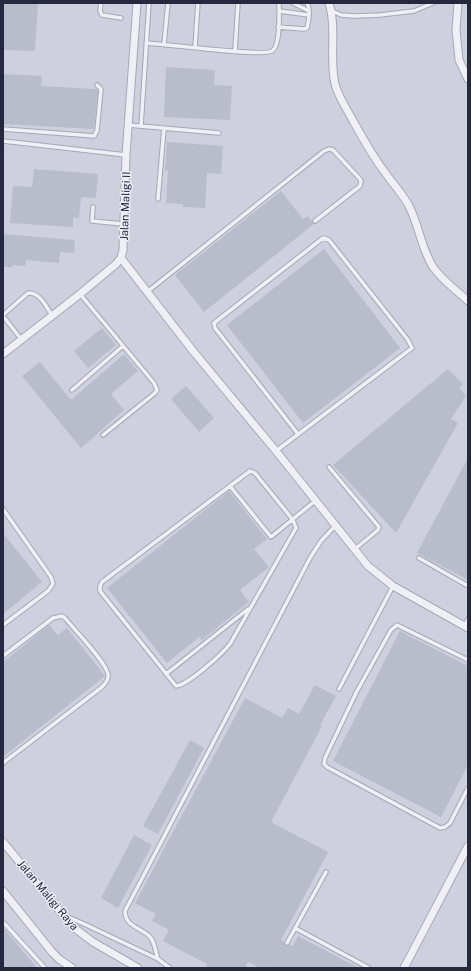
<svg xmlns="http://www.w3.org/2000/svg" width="471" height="971" font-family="'Public Sans',sans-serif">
<rect width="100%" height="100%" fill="#dcdee8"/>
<path fill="#ced0dd" d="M3 3H467L468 36V968H3Z"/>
<path fill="#b9bccb" d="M3 3H38L35 51 3 50Z
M166 67 215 70 214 85 232 86 230 120 164 117Z
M3 74 42 76 41 86 96 89 98 90 94 129 3 124Z
M167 142 223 146 221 174 207 173 205 208 183 207V204L166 203 168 170H165Z
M34 169 98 174 96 198 81 197 79 218 73 217V227L10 223 13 186 32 187Z
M281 191 303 219 308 216 314 224 204 312 175 275Z
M3 234 75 240 74 253 60 252 59 263 26 260 25 266 13 265 12 267H3Z
M324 249 400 348 303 423 227 325Z
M102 328 116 345 88 368 74 351Z
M124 354 138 371 111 394 124 410 81 448 22 376 40 362 71 400Z
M448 369 463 384 459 388 466 396 451 419 458 423 396 533 333 465Z
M186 386 214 418 199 432 171 399Z
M468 458V580L417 553Z
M229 491 267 539 254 549 269 567 240 590 249 602 202 640 199 637 167 663 107 588Z
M3 533 42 582 3 614Z
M49 625 58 635 67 628 105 676 3 757V662Z
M400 631 468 666V765L441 817 333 761Z
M315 685 336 696 320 725 322 726 271 822 328 852 281 940 284 942 286 946 290 945 293 946 298 936 359 968H272L268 966 267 968H259L248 962 245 968H209L206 966 207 964 163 941 169 930 152 921 156 914 135 903 245 698 282 718 288 708 299 714Z
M190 740 204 748 158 834 143 826Z
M134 835 152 845 118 908 101 898Z
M3 927 37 968H3Z"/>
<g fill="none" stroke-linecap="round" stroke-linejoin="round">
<defs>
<path id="service" d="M101 3 100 11 102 15 121 18
M293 3 309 11
M279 11 309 15
M332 11 341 15 354 16 380 15 414 11 433 3
M278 27 304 29 307 28C309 20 311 10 307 3
M146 43C163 44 265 57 272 51 281 45 279 13 279 3
M164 44 168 3
M195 47 198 3
M235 51 238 3
M128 125 219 133
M141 126 149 3
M3 129 94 136 97 131 101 89 97 85
M3 141 126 155
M158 199 164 128
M93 207 92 221 123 224
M147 292 324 151 329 149 333 150 360 179 361 181 360 186 315 221
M80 294 154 383 157 390 155 393 103 435
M3 315 28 293C40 292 46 307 52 315
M3 316 21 339
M72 390 123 346
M276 451 412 348 408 340 329 240 323 238 214 323 215 328 298 434
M329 467 379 527 378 530 355 549
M250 471 255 473 293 520 296 528 230 644C222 654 188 685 176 686L100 591V586L102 582Z
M230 486 271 537 315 501
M3 509 51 577 53 584 48 591 3 625
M419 558 468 586
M464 626 468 619
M3 656 53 618 62 616 65 618C73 628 110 666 108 676 108 681 105 684 102 687L3 763
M468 660 397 625 391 630 357 691 325 758 324 764 327 767 440 828 445 827 450 823 468 788
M166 674 248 609
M339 689 393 586
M68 917 82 923 158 959 170 968
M3 922 45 968
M295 928 369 968
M287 943 326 872
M158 959C155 951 155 940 148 935 139 927 125 926 125 911L310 558 321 541 335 526"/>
<path id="minor" d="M329 3C337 29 329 58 335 84 338 96 345 106 351 117 361 135 371 154 384 171 392 183 402 193 409 206 419 225 421 248 433 267 442 280 456 290 468 301
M458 3 456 30 459 60 468 79
M121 258 193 351 276 451 368 566 393 586 468 628
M3 354 80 294 116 264 121 258 123 250 126 155 137 3
M3 842 73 927 93 942 138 968
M3 891 52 952 59 959 72 968
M404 968 468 846"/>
</defs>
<use href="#service" stroke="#a5a7b5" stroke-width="5.5"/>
<use href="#minor" stroke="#a5a7b5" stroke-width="9"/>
<use href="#service" stroke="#eff0f6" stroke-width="3.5"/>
<use href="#minor" stroke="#eff0f6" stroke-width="7"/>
</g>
<g text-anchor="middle" stroke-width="3" stroke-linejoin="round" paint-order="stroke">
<g font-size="11" fill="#25283f" stroke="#eceef5">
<text transform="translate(125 206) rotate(-88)" y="4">Jalan Maligi II</text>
<text transform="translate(48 895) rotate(50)" y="4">Jalan Maligi Raya</text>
</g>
</g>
<rect width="471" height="971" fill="none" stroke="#25283f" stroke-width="8"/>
</svg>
